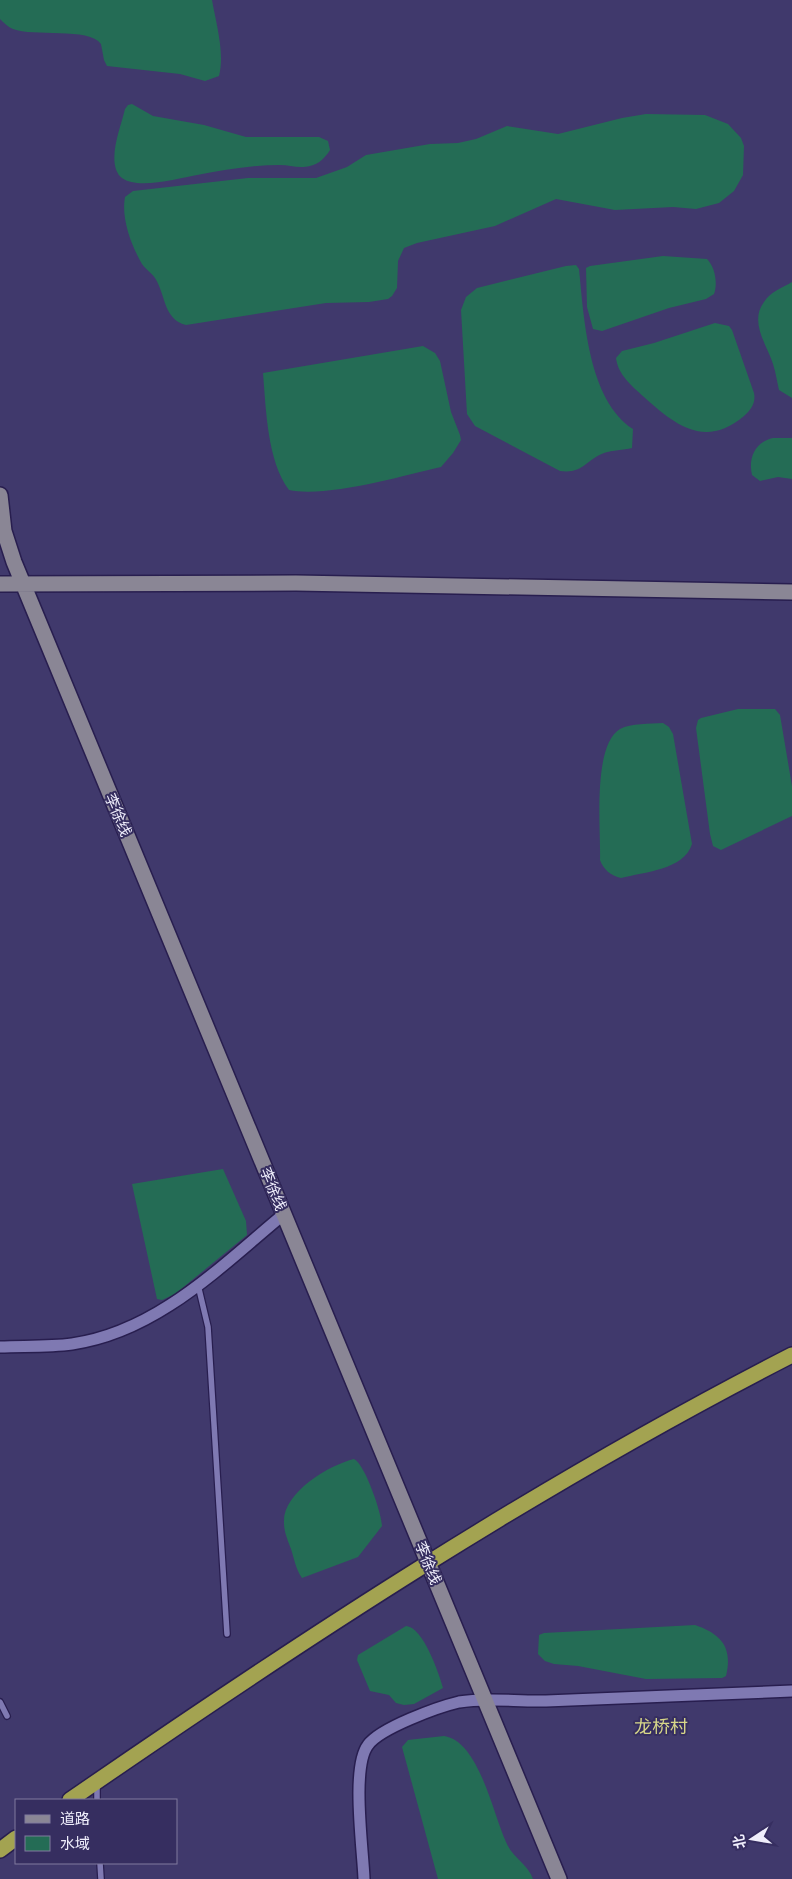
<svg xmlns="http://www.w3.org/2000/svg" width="792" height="1879" font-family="'Times New Roman','Noto Sans SC',serif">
<rect width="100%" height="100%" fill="#40396c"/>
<path fill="#246c55" d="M0 0H212C216 23 225 53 219 76L205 81 180 74 107 66 104 60 101 44C89 27 33 37 13 29 8 27 4 23 0 19Z
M132 104 153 116 204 125 246 137H319L328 141 330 150C325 158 319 164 310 166 299 169 290 165 280 165 252 165 224 170 197 175 179 178 138 190 122 178 105 164 121 127 125 109L128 105Z
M646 114 705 115 728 124 741 138 744 146 743 175 734 191 719 203 696 209 673 207 615 210 556 199 495 226 417 243 404 248 398 261 397 288 392 296 388 299 369 302 326 303 186 325C163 319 166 295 155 278 152 273 145 269 142 264 131 245 121 218 125 197L133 191 248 178H316L347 167 366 155 430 144 458 143 476 139 507 126 558 134 622 118Z
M663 256 707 259C715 267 718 283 714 294L706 299 669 308 602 331 593 329 587 307 586 268 590 266Z
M576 265 579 269C584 318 588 400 633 429L632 448C623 450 613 450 604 453 586 460 583 474 560 471L475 426 467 414 461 310 466 297 477 288 566 266Z
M792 282V398L779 390C777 382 776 373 773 364 767 345 749 322 764 302 770 292 782 288 792 282Z
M715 323 729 326 732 330 754 393C756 403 751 410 744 416 705 449 675 425 644 397 632 386 618 375 616 358L622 351 654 343Z
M423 346 435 353 440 361 451 412 460 435 461 440 453 453 441 467C402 476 326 498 289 490 267 461 266 408 263 373Z
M773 438H792V479L778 477 760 481 752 475C748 458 755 442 773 438Z
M738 709H775L780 715 792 786V816L721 850 713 846 710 834 696 728 698 720 701 718Z
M663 723 669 727 673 734 692 844C684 870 644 872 621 878 611 876 603 869 600 860 601 830 592 746 620 729 631 723 650 724 663 723Z
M223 1169 246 1221 247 1235 175 1294 162 1300 157 1299 132 1184Z
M354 1459C365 1464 382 1514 382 1526L358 1557 302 1578C296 1570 294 1558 291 1549 288 1541 284 1532 284 1523 282 1493 329 1465 354 1459Z
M695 1625C721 1634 733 1647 726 1676L722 1678 646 1679 578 1666 554 1664 545 1661 538 1654 539 1635 544 1633Z
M406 1626C423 1627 439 1673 443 1688L414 1704 404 1705 396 1703 389 1695 370 1691 357 1660 358 1655Z
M444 1736C479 1741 493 1814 506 1842 512 1857 528 1864 533 1879H438L402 1747 408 1740Z"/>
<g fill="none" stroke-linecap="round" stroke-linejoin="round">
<defs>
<path id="lane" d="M198 1285 208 1327 227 1634
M0 1702 7 1716
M97 1785V1800
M100 1863 101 1879"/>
<path id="street" d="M0 1347C24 1346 49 1347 72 1344 157 1332 221 1266 284 1214
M364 1879C363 1849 351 1767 368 1745 380 1728 438 1707 459 1702 487 1697 518 1702 546 1701 628 1698 710 1694 792 1691"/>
<path id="secondary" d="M0 495 4 531 14 562 559 1879
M0 584 296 583 792 592"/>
<path id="highway" d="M70 1800C303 1639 540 1484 792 1355
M0 1850 16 1838"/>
</defs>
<use href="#lane" stroke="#281e4f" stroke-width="8"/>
<use href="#street" stroke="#281e4f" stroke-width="14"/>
<use href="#secondary" stroke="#281e4f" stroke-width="18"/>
<use href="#highway" stroke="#281e4f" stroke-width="18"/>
<use href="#lane" stroke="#7f79b2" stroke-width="5.5"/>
<use href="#street" stroke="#7f79b2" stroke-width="11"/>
<use href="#secondary" stroke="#8a8695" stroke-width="15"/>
<use href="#highway" stroke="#a3a351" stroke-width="15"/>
</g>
<g text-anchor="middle" stroke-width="4" stroke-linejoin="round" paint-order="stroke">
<g font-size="15" fill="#efeefb" stroke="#362e60">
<text transform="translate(118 815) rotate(67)" y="5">李徐线</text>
<text transform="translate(273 1189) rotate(68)" y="5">李徐线</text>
<text transform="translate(428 1563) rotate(68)" y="5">李徐线</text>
</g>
<g font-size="18" fill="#d7d789" stroke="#362e60">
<text x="661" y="1733">龙桥村</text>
</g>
</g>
<rect x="15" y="1799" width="162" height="65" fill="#362e60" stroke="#807b9e"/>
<rect x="25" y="1815" width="25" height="8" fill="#8a8695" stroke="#807b9e"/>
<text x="60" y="1824" font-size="15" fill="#efeefb">道路</text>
<rect x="25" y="1836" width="25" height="15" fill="#246c55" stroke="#807b9e"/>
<text x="60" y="1849" font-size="15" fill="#efeefb">水域</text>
<g transform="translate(752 1839) rotate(258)" stroke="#362e60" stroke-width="4" paint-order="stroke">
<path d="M0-4L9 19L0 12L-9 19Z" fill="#efeefb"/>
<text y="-8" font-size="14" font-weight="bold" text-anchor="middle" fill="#efeefb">北</text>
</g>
</svg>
